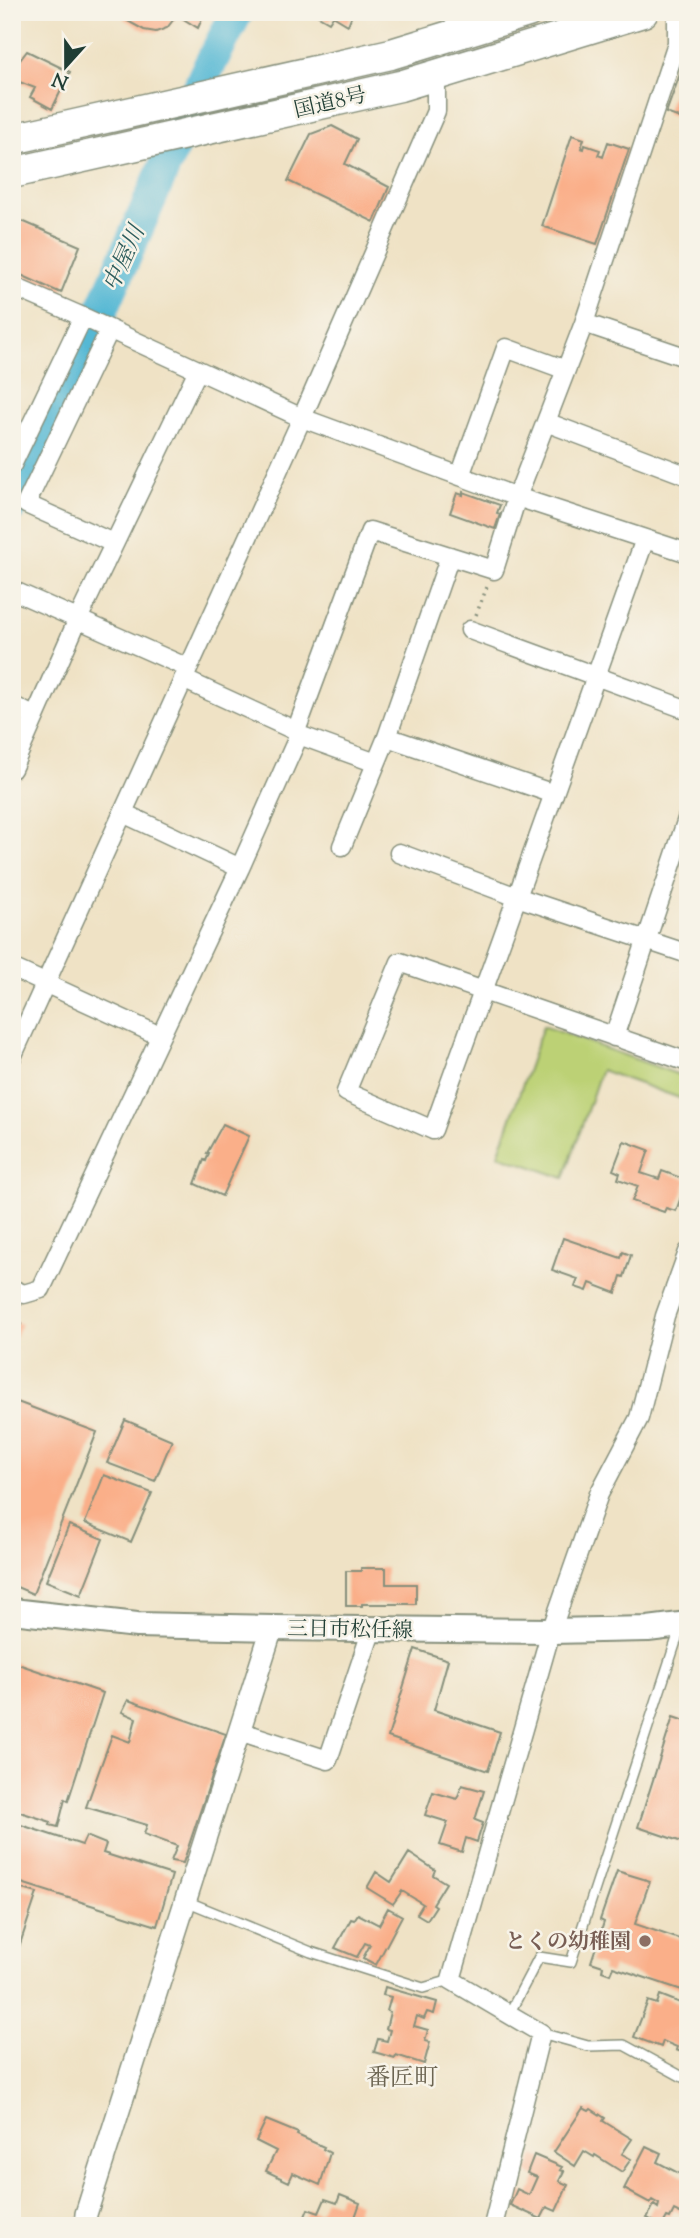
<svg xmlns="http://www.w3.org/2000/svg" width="700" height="2238" font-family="'Sorts Mill Goudy','Noto Serif JP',serif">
<rect width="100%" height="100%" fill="#f7f3e8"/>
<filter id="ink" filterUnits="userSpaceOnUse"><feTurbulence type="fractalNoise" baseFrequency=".0143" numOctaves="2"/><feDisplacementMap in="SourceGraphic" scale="14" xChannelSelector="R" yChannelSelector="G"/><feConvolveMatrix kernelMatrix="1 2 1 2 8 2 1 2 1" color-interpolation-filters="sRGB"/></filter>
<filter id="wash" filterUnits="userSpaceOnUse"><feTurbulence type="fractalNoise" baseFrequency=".00686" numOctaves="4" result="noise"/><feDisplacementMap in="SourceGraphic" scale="28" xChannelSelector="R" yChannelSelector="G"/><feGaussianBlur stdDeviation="1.57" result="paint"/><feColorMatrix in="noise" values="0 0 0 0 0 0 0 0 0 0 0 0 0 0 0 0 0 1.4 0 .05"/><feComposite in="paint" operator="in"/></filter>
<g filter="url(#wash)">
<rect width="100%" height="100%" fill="#efe2c5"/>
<path fill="#bcd175" stroke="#6e8754" stroke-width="2" d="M543 1026 688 1078V1101L601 1070 564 1178 498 1155Z"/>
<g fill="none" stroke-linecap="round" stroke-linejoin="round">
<path stroke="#55b8d4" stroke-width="33" d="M12 506 77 367 205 74 237 12"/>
</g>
<g id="blocks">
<path fill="#faaf89" d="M126 12H205L198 28 177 15 167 28 156 32 144 30 124 19Z
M318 12H353L348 25 333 16 329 22 317 15Z
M27 51 70 72 52 109 30 97 35 88 12 79 13 57 20 60Z
M687 55H688V121L666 113Z
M332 126 357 139 345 164 389 187 374 222 288 181 311 134Z
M572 135 584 139 581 148 584 149 585 145 600 150 598 155 603 157 608 142 629 149 597 244 542 226Z
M15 218 80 246 61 293 12 271V223Z
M463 492 500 505 497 513 500 514 495 529 450 513 457 493 463 495Z
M223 1124 249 1136 222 1196 195 1184 204 1160 206 1161 209 1153H207Z
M624 1141 649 1150 641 1173 659 1179 662 1171 687 1180 676 1211 666 1208 664 1212 632 1201 638 1186 618 1179 620 1173 613 1170Z
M563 1238 621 1258 623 1252 631 1255 624 1277 621 1276 616 1293 590 1283 587 1291 575 1287 578 1279 552 1270Z
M12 1320 21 1324 12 1344Z
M12 1400 97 1432 33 1594 12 1585Z
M125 1420 172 1440 155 1481 107 1463Z
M104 1475 152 1493 131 1542 85 1523Z
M69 1525 103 1539 81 1595 46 1581Z
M361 1568H386V1584H416V1604H362V1606H346V1571H361Z
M415 1649 448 1660 434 1710 500 1732 488 1771 388 1737Z
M12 1662 103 1693 68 1801 65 1799 58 1827 50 1825 51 1822 17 1811 16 1813 12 1812Z
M128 1700 226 1734 183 1863 171 1861 177 1846 144 1834 147 1825 86 1807 112 1735 130 1742 136 1718 122 1712Z
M673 1717 688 1722V1844L638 1827Z
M462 1785 484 1791 475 1820 483 1823 477 1842 466 1838 462 1852 440 1845 448 1822 425 1815 433 1792 457 1799Z
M12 1822 82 1845 86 1836 106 1844 103 1853 172 1875 157 1926 12 1880Z
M409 1853 435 1870 433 1875 446 1883 433 1904 436 1906 427 1920 417 1914 423 1904 402 1891 393 1904 367 1888 376 1872 391 1882Z
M617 1871 650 1881 635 1924 688 1942V1992L613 1967 610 1974 602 1971 603 1966 591 1962 604 1922 600 1920Z
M12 1886 37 1893 13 1965H12Z
M388 1908 402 1916 376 1965 363 1958 370 1945 365 1943 357 1957 335 1948 351 1919 354 1920 358 1914 379 1925Z
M385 1987 437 2002 434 2014 427 2012 424 2019 417 2016 414 2026 428 2030 425 2041 430 2042 424 2064 396 2055 395 2058 374 2052 378 2039 387 2041 390 2030 386 2029 390 2012 387 2011 391 1997 383 1995Z
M660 1995 688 2006V2054L676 2050 677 2047 663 2041 661 2047 634 2037 648 2001 657 2004Z
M583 2108 589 2111 591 2109 605 2118 603 2121 632 2139 622 2154 631 2159 622 2172 595 2155 594 2157 584 2151 575 2166 554 2152Z
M266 2120 298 2133 297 2135 324 2147 323 2149 330 2153 320 2185 293 2173 289 2182 266 2171 276 2151 256 2141Z
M646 2146 661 2153 657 2162 688 2178V2217L674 2210 670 2218 667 2217 662 2226 647 2218 654 2205 658 2208 659 2204 652 2200 650 2203 624 2189Z
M534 2155 562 2167 560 2170 564 2171 559 2181 568 2185 556 2211 547 2207 541 2219 510 2205 517 2189 529 2195 537 2177 527 2173Z
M340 2195 360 2203 352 2226 302 2224 308 2209 319 2213 325 2199 337 2203Z"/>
</g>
</g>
<g filter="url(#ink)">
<use href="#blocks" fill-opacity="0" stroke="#87907c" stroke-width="2"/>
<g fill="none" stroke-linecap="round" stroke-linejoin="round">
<defs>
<path id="service" d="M186 1901 311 1952 423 1988 451 1980
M509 2014 539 1957 571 1962 680 1629
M541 2033 588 2046 624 2045 688 2080"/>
<path id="minor" d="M436 75V111L302 418 517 497 688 553
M12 286 83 317
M584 323 688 358
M109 331 26 504 113 543
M546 422 688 476
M12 465 83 317 302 418 12 1057
M460 476 506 348 566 370
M645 539 517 897 688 954
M12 590 188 668
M470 630 688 710
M12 705 35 717
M296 731 370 531 494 570 517 497 584 323 677 43V12
M299 735 376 763
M387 737 450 556
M12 769 78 619 198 370
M123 813 240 868
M342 846 387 737 554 794
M399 853 517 897 433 1130 346 1092 400 962 688 1062
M12 968 160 1036
M614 1037 688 816
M12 1289 24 1294 41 1289 240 868 299 735 296 731 183 679
M239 1731 328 1760 372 1629
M493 2226 541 2033 451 1980 551 1631 599 1494 639 1418 665 1316 688 1252"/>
<path id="tertiary" d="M85 2226 86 2214 272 1628"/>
<path id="secondary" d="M12 1611 137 1625 272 1628 551 1631 648 1629 688 1624"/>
<path id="trunk" d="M12 139 391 54 528 12
M12 173 400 86 643 12"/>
</defs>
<use href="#service" stroke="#87907c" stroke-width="12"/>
<use href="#minor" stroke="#87907c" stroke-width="21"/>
<use href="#tertiary" stroke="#87907c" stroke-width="24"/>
<use href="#secondary" stroke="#87907c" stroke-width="28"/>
<use href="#trunk" stroke="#87907c" stroke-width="33"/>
<path stroke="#87907c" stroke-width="3.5" stroke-dasharray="2 5" stroke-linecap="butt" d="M476 615 487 587"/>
<use href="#service" stroke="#fff" stroke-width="9"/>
<use href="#minor" stroke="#fff" stroke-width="18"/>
<use href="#tertiary" stroke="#fff" stroke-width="21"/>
<use href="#secondary" stroke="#fff" stroke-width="24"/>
<use href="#trunk" stroke="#fff" stroke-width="30"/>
</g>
</g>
<circle fill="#8d6e63" stroke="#f7f3e8" stroke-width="2.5" cx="645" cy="1941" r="7"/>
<g text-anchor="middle" stroke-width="5" stroke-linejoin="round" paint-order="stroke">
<g font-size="21" fill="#1f3d34" stroke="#f7f3e8">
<text transform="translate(330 102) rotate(-13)" y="7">国道8号</text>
<text transform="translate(350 1629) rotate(1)" y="7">三日市松任線</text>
</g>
<g font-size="21" font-weight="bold" fill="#785e54" stroke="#f7f3e8" text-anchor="end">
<text x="631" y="1948">とくの幼稚園</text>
</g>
<g font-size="23" font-style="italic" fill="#2c5c5c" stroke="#f7f3e8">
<text transform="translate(123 258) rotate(-66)" y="8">中屋川</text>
</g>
<g font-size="24" fill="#6c6552" stroke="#f7f3e8">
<text x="402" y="2085">番匠町</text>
</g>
</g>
<rect width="700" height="2238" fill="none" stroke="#f7f3e8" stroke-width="42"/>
<g transform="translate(66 66) rotate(201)" stroke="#f7f3e8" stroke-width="5" paint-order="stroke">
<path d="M0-5L12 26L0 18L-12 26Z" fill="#1f3d34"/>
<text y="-10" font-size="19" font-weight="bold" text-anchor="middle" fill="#1f3d34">N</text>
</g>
</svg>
